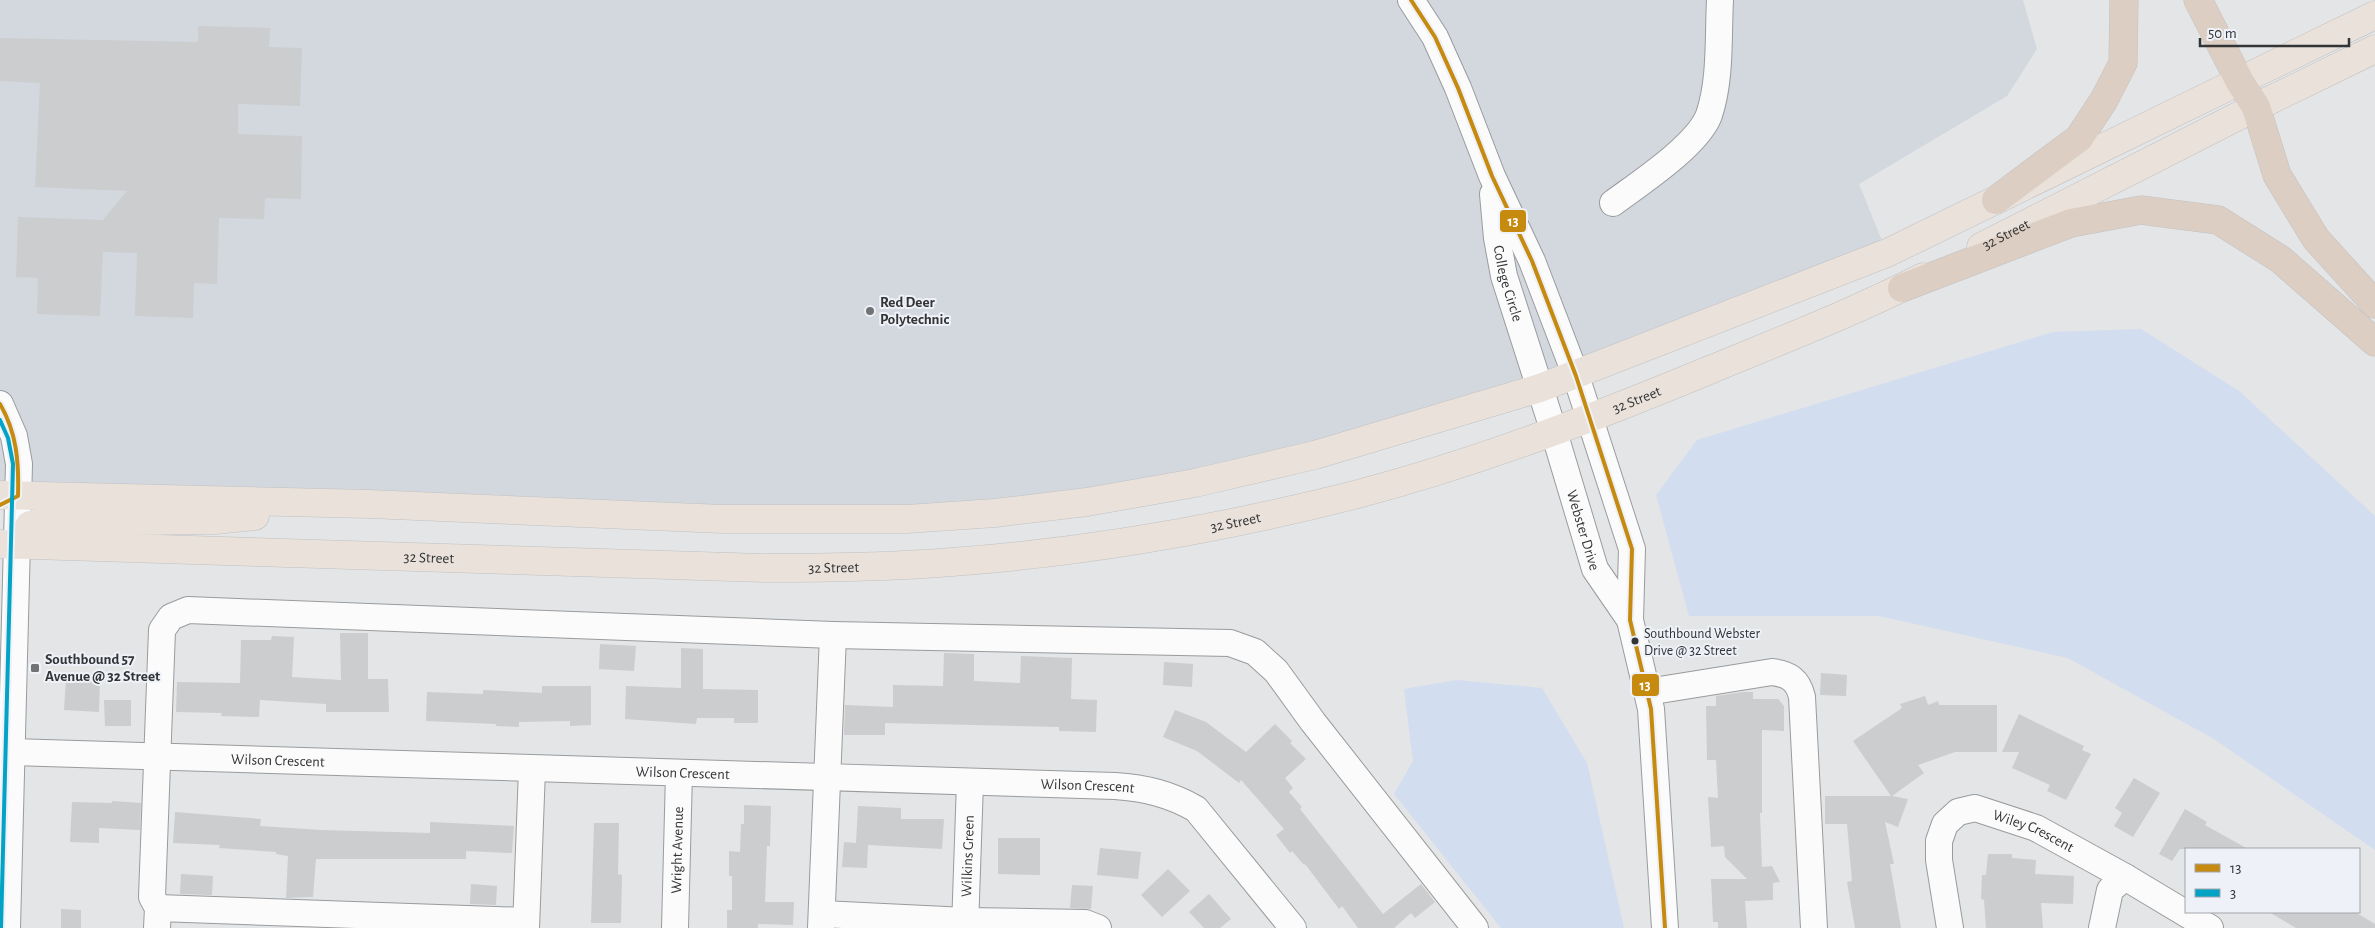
<svg xmlns="http://www.w3.org/2000/svg" width="2375" height="928" font-family="'Alegreya Sans',sans-serif">
<rect width="100%" height="100%" fill="#e3e5e7"/>
<path fill="#d3d8df" d="M0 0H2023L2037 49 2007 96 1859 184 1887 253 1422 425 995 513 0 495Z"/>
<path fill="#d3ddf0" d="M2141 329 2239 391 2375 516V850L2214 739 2068 658 1879 616H1689L1656 495 1697 440 2053 332Z
M1457 680 1542 688 1587 763 1624 928H1501L1394 794 1413 761 1404 689Z"/>
<path fill="#cbcdcf" d="M198 26 270 28 269 47 302 48 300 106 238 104V134L302 136 301 199 265 198 264 219 219 218 217 284 194 283 193 318 135 316 137 253 103 252 100 316 37 314 38 278 16 277 18 217 103 220 127 191 35 187 40 83 0 81V38L198 42Z
M340 633H368V679H388L389 712H326V704L260 700 259 717 221 716 222 713 176 712 177 682 240 683 241 640H271L272 636 294 637 292 677 341 680Z
M600 644 636 646 634 671 599 669Z
M681 648 703 649V689L758 690V723H734V718H697L696 724 625 719 626 686 681 688Z
M944 653 974 654V681L1020 683 1021 656 1072 658 1071 699 1097 700 1096 732 1059 731V727L885 723V735H844L845 705 893 707V685L943 686Z
M1164 662 1193 664 1192 687 1163 685Z
M1821 673 1847 675 1846 696 1820 695Z
M66 678 100 680 99 712 64 710Z
M542 686H591V725L570 726V721L519 722V727L496 726V724L426 721 427 692 483 694V690L542 693Z
M1743 692H1753V699H1778L1784 706V731L1762 730V813H1760L1762 867 1772 866 1780 882 1773 883V900L1745 901 1747 928H1718V922H1713L1711 879H1747L1725 857 1724 846 1711 847 1708 797 1718 798 1716 760H1707L1706 706H1716V696Z
M1925 696 1928 705 1938 701 1939 705H1997V752H1955L1918 765 1924 773 1892 796 1908 799 1898 827 1885 822 1894 864H1890L1901 928H1855L1847 882 1852 881 1847 824H1825V796H1891L1853 741 1902 708 1900 704Z
M104 700H131V726H105Z
M1175 710 1206 722 1246 752 1275 724 1292 741 1290 743 1306 759 1285 778 1293 788 1289 792 1302 807 1300 809 1383 914 1421 884 1435 902 1415 918 1411 913 1394 928H1358L1342 906 1339 909 1305 864 1304 865 1292 851 1290 853 1276 835 1284 829 1241 780 1239 783 1197 751 1163 737Z
M2019 714 2084 746 2082 750 2091 754 2066 800 2047 791 2050 785 2012 768 2019 752H2002Z
M2134 778 2160 793 2133 837 2114 826 2122 813 2115 808Z
M112 801 141 803 140 830 99 828V843L70 842 72 802 112 803Z
M744 805 771 806 770 846H767L765 902H794L793 925 758 924V928H727V910H732V876H729V851L740 852 741 824H744Z
M858 806 901 808V819H944L942 849 868 845 867 868 842 867 844 842 856 843Z
M2185 809 2207 822 2205 825 2248 849H2180L2172 861 2159 854Z
M175 812 261 819 260 826 321 830 430 833V822L514 826 512 853 466 851V859H316L313 897 286 898 288 856 276 854V852L219 848 220 845 173 843Z
M594 823H619L618 874 622 875 621 923H591Z
M998 838H1040V875L998 874Z
M1100 848 1141 852 1138 879 1097 875Z
M1988 854H2012V858L2036 860 2035 874 2074 876 2073 904 2041 903 2043 928H1986L1984 900 1981 899 1982 875H1986Z
M1168 869 1190 891 1162 917 1141 895Z
M181 874 213 876 212 895 180 894Z
M471 884 497 886 496 905 470 904Z
M1072 885 1093 886 1091 909 1070 908Z
M1209 894 1231 919 1220 928H1204L1189 912Z
M61 909 81 910V928H61Z
M2269 912H2355L2375 924V928H2296Z"/>
<g fill="none" stroke-linecap="round" stroke-linejoin="round">
<defs>
<g id="minor">
<path d="M1411 0 1435 37 1458 88 1492 176 1532 261 1576 376 1632 549 1630 620 1651 709 1665 928"/>
<path id="s1" d="M1493 194 1497 238 1504 276 1554 432 1595 569 1630 620"/>
<path d="M1613 203C1640 183 1698 145 1709 115 1721 79 1718 37 1720 0"/>
<path d="M0 404 14 436 19 464 7 928"/>
<path d="M1647 692 1772 672C1789 674 1798 680 1802 697L1814 928"/>
<path id="s2" d="M12 752 1115 786C1145 788 1170 794 1196 809L1293 928"/>
<path d="M158 908 526 921"/>
<path d="M822 914 966 921 1085 923 1098 928"/>
<path d="M157 928 158 908 152 897 162 630 171 617 188 610 833 635 1230 643 1255 652 1276 671 1313 722 1475 928"/>
<path d="M526 928 532 769"/>
<path id="s3" d="M675 928 679 773"/>
<path d="M821 928 833 635"/>
<path id="s4" d="M965 928 970 782"/>
<path id="s5" d="M1950 928 1939 860V841L1945 824 1958 812 1975 808 2036 828 2125 877 2210 928"/>
<path d="M2102 928 2110 890 2125 877"/>
</g>
<g id="major">
<path id="s6" d="M1981 247 2256 107 2375 49"/>
<path d="M0 495 369 504 723 519H907L995 513 1087 502 1195 483 1315 455 1540 388 1887 253 2375 15"/>
<path id="s7" d="M0 544 764 568C827 568 889 567 952 562 1088 552 1225 528 1358 494 1479 462 1596 417 1712 369 1782 340 1855 312 1923 277"/>
<path d="M18 545 30 525 42 522 215 520 255 516"/>
</g>
<path id="highway" d="M2198 0 2240 82 2256 107 2277 175 2316 239 2375 304
M1996 200 2079 138 2104 100 2123 63 2124 0
M1902 288 2071 223 2141 210 2218 220 2280 259 2375 342"/>
</defs>
<use href="#minor" stroke="#999b9d" stroke-width="28"/>
<use href="#major" stroke="#c0c1c3" stroke-width="29"/>
<use href="#highway" stroke="#c0c1c3" stroke-width="29"/>
<use href="#minor" stroke="#fbfbfb" stroke-width="26"/>
<use href="#major" stroke="#e9e1da" stroke-width="28"/>
<use href="#highway" stroke="#ddcec3" stroke-width="28"/>
<defs>
<path id="bus-1" d="M1411 0 1435 37 1458 88 1492 176 1532 261 1576 376 1632 549 1630 620 1651 709 1665 928
M0 404C17 433 19 463 18 496L0 505"/>
<path id="bus-2" d="M0 420 8 438 13 464 1 928"/>
</defs>
<use href="#bus-1" stroke="#eef1f7" stroke-width="8"/>
<use href="#bus-2" stroke="#eef1f7" stroke-width="8"/>
<use href="#bus-1" stroke="#c68a0e" stroke-width="4"/>
<use href="#bus-2" stroke="#03a3c6" stroke-width="4"/>
</g>
<g fill="#717274" stroke="#eef1f7" stroke-width="2">
<circle cx="870" cy="311" r="5"/>
<rect x="30" y="663" width="10" height="10" rx="2.5"/>
</g>
<circle fill="#333436" stroke="#eef1f7" stroke-width="2" cx="1635" cy="641" r="4.5"/>
<g text-anchor="middle" stroke-width="4" stroke-linejoin="round" paint-order="stroke">
<g font-size="14" fill="#333436" stroke="#eef1f7" text-anchor="start">
<text x="1644" y="638">Southbound Webster<tspan x="1644" dy="17">Drive @ 32 Street</tspan></text>
</g>
<g font-size="15" fill="#333436" stroke="#eef1f7">
<text dy="5" stroke="none"><textPath href="#s6" startOffset="28">32 Street</textPath></text>
<text dy="5" stroke="none"><textPath href="#s1" startOffset="91">College Circle</textPath></text>
<text dy="5" stroke="none"><textPath href="#s7" startOffset="1659">32 Street</textPath></text>
<text dy="5" stroke="none"><textPath href="#s7" startOffset="1239">32 Street</textPath></text>
<text dy="5" stroke="none"><textPath href="#s1" startOffset="349">Webster Drive</textPath></text>
<text dy="5" stroke="none"><textPath href="#s7" startOffset="429">32 Street</textPath></text>
<text dy="5" stroke="none"><textPath href="#s7" startOffset="834">32 Street</textPath></text>
<text dy="5" stroke="none"><textPath href="#s2" startOffset="266">Wilson Crescent</textPath></text>
<text dy="5" stroke="none"><textPath href="#s2" startOffset="671">Wilson Crescent</textPath></text>
<text dy="5" stroke="none"><textPath href="#s2" startOffset="1076">Wilson Crescent</textPath></text>
<text dy="5" stroke="none"><textPath href="#s5" startOffset="204">Wiley Crescent</textPath></text>
<text dy="5" stroke="none"><textPath href="#s3" startOffset="78">Wright Avenue</textPath></text>
<text dy="5" stroke="none"><textPath href="#s4" startOffset="72">Wilkins Green</textPath></text>
</g>
<g font-size="15" font-weight="bold" fill="#333436" stroke="#eef1f7" text-anchor="start">
<text x="880" y="307">Red Deer<tspan x="880" dy="17">Polytechnic</tspan></text>
<text x="45" y="664">Southbound 57<tspan x="45" dy="17">Avenue @ 32 Street</tspan></text>
</g>
</g>
<g stroke="#eef1f7" stroke-width="2">
<rect x="1499" y="209" width="28" height="24" rx="5" fill="#c68a0e"/>
<rect x="1631" y="673" width="29" height="24" rx="5" fill="#c68a0e"/>
</g>
<g font-size="14" text-anchor="middle" font-weight="bold" fill="#fff">
<text x="1513" y="226">13</text>
<text x="1645" y="690">13</text>
</g>
<rect x="2185" y="848" width="175" height="65" fill="#eef1f7" stroke="#a3a5aa"/>
<rect x="2195" y="864" width="25" height="8" fill="#c68a0e" stroke="#a3a5aa"/>
<text x="2230" y="873" font-size="15" fill="#333436">13</text>
<rect x="2195" y="889" width="25" height="8" fill="#03a3c6" stroke="#a3a5aa"/>
<text x="2230" y="898" font-size="15" fill="#333436">3</text>
<path d="M2200 38v8h149v-8" fill="none" stroke="#333436" stroke-width="2.5"/>
<text x="2208" y="38" font-size="15" fill="#333436" stroke="#eef1f7" stroke-width="4" paint-order="stroke">50 m</text>
</svg>
